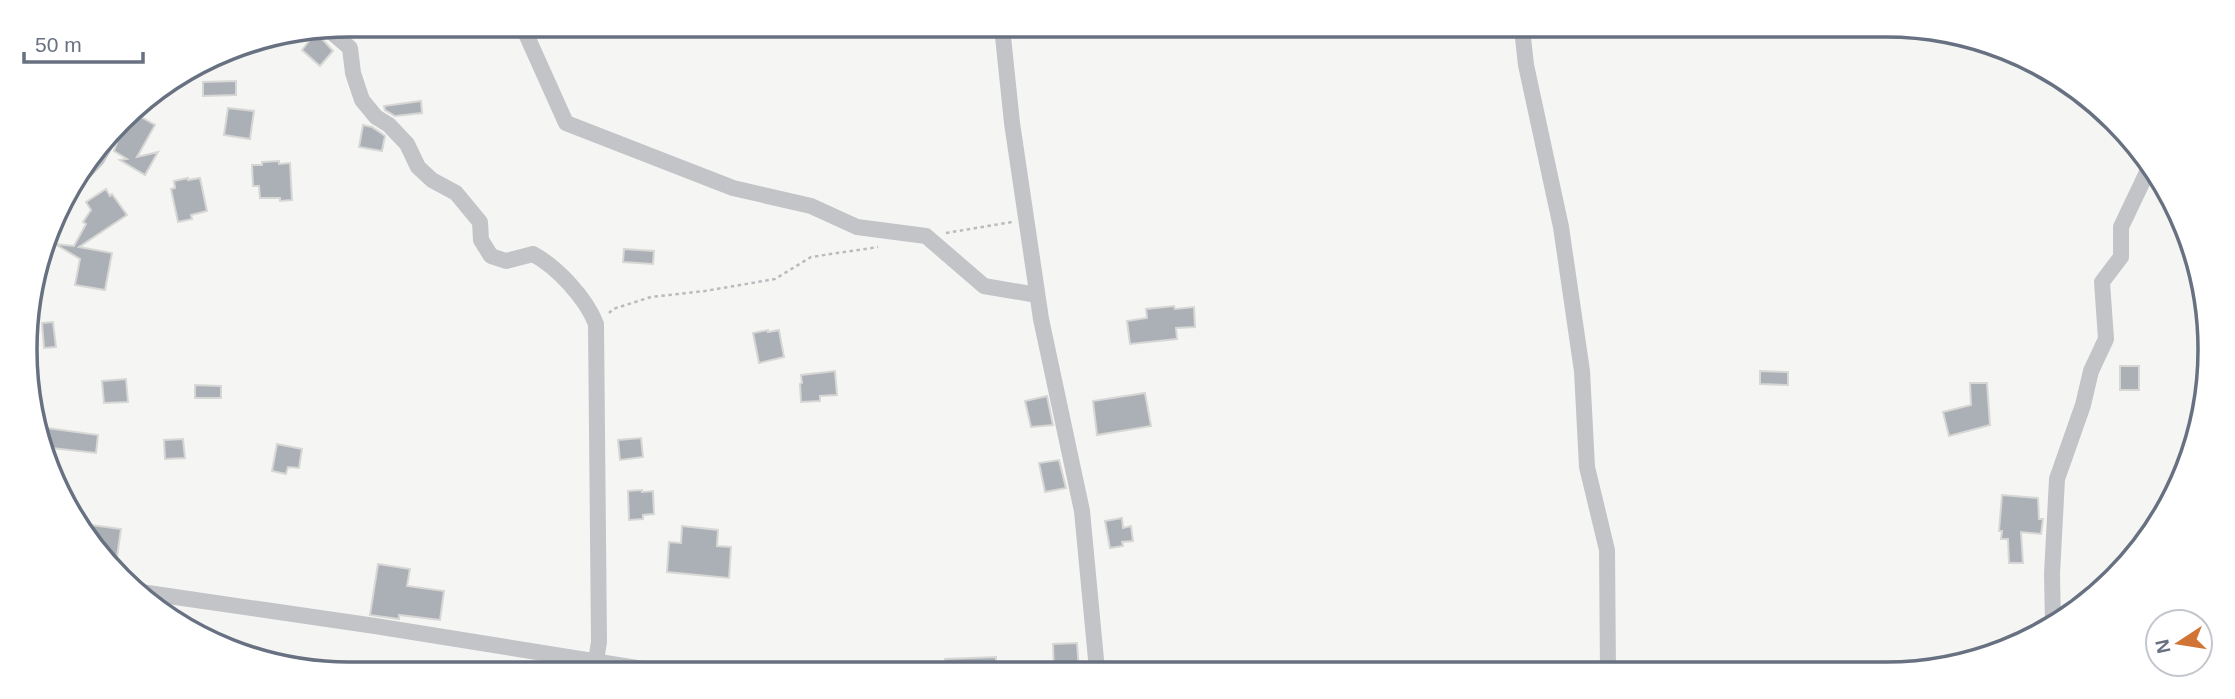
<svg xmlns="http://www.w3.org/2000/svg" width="2235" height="699" font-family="Arial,sans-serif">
<rect width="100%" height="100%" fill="#f5f6f3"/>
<path fill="#abafb6" stroke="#d7d7d5" stroke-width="2" d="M316 32 333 51 320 66 302 50Z
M236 81V95L203 96V82Z
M421 101 422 113 395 116 385 110 384 106Z
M228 108 254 111 250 139 224 135Z
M132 112 155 125 137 157 158 152 145 175 120 160 127 159 114 151 117 143 116 137Z
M363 125 372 127 385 136 382 151 359 147Z
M279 161V164L290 163 292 200 280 201V198H260L259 186H253L252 165H262V162Z
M188 178V180L200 178 207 211 191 215 192 219 178 222 171 189 175 188 174 181Z
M106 189 110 196 112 194 127 215 79 247 112 253 105 290 75 285 80 259 55 244 74 246 86 224 83 222 91 210 86 202Z
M624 249 654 251 653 264 623 262Z
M1174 306 1175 309 1194 307 1195 327 1176 328 1177 339 1130 344 1127 321 1147 318 1146 309Z
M53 322 56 347 44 348 42 323Z
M768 330V332L779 330 784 357 759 363 753 333Z
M2120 366H2139V390H2120Z
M835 371 837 395 820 396V401L801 402 800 384 802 383 801 375Z
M1760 371 1788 372V385L1760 384Z
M126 379 128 402 104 403 102 381Z
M1970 383H1987L1990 425 1949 436 1943 412 1971 405Z
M195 385 221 386V398H195Z
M1145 393 1151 426 1097 435 1093 401Z
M1047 396 1053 425 1031 427 1025 401Z
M47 428 98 435 96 453 52 448Z
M641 438 643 457 620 460 618 440Z
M183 439 185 458 165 459 164 440Z
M277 444 302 449 299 468 288 467 286 474 272 471Z
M1059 460 1066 488 1045 492 1039 463Z
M642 490V492L653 491 654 514 643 515V519L629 520 628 491Z
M2002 495 2038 498 2039 519H2043L2041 534 2021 532 2023 563H2009L2008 539H2001L2002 531H1999Z
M1122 518 1123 528 1131 526 1133 541 1122 542 1123 546 1110 548 1105 521Z
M91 525 121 529 117 557 105 556 89 540Z
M682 526 718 530 717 546 731 547 729 578 667 572 669 542 681 543Z
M378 564 410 569 407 586 444 591 440 620 399 615V619L370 615Z
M1077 643 1079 670H1054L1053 644Z
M996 657V669L945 670V659Z"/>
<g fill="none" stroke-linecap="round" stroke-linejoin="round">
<path stroke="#b9bbbe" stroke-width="2.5" stroke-dasharray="3.5 3.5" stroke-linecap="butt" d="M946 233 1012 222
M609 313 613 309 651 297 705 291 775 279 811 257 878 247"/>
<path stroke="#c2c4c8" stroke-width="16" d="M522 25 566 123 733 188 811 206 857 227 926 236 984 286 1037 295
M1002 27 1012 123 1041 319 1082 511 1097 670
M328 29 350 48 353 73 362 100 376 117 389 125 407 144 418 167 432 180 456 193 480 222 481 240 491 256 506 261 533 254C557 267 586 298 596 324L599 642 596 661
M1522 29 1526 65 1561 227 1582 371 1587 467 1607 550 1608 671
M78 179 97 159 107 142
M141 592 375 626 643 669
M2053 625 2052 574 2057 479 2083 405 2091 371 2106 339 2102 282 2121 257V227L2151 164"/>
</g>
<path d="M0 0H2235V699H0ZM349 37H1886A312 312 0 0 1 2198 349V350A312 312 0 0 1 1886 662H349A312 312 0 0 1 37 350V349A312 312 0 0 1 349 37Z" fill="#fff" fill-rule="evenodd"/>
<path fill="none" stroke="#687181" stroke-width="3.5" d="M349 37H1886A312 312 0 0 1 2198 349V350A312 312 0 0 1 1886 662H349A312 312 0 0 1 37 350V349A312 312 0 0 1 349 37Z"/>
<g transform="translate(2179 643) rotate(258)"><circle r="33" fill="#ffffff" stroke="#c3c6cd" stroke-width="2"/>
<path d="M0-5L12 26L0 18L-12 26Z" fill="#d17537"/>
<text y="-10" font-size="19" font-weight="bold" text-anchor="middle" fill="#687181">N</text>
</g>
<path d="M24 52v10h119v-10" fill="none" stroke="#687181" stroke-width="3.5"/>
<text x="35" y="52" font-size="21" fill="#687181" stroke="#ffffff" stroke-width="5" paint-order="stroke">50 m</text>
</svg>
